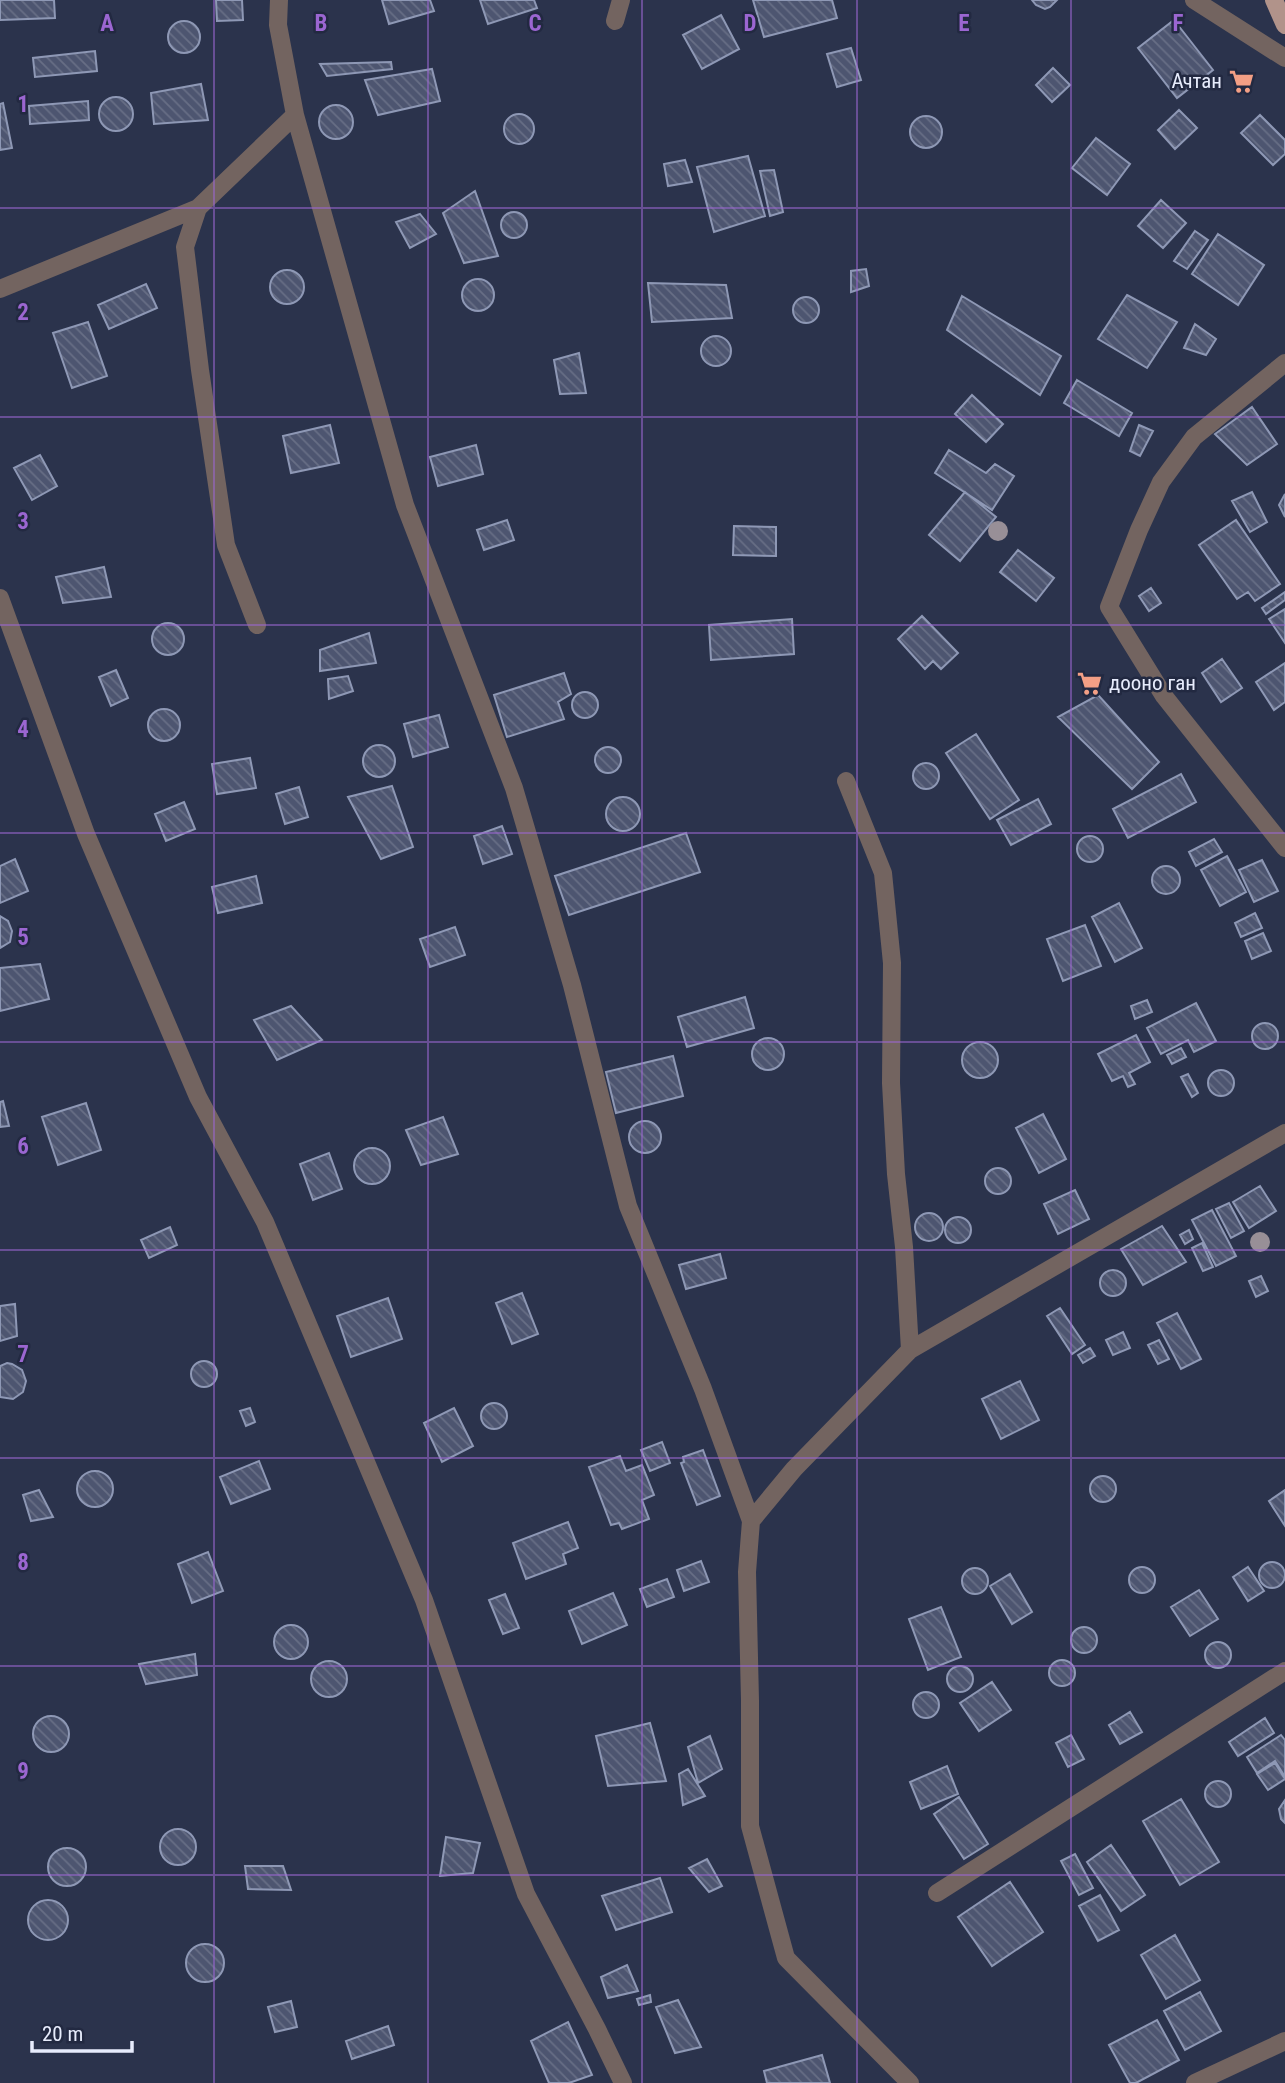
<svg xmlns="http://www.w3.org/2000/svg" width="1285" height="2083" font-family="'Roboto Condensed',sans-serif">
<defs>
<pattern id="building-back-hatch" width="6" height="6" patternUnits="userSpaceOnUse" patternTransform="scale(1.75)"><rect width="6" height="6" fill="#4d5570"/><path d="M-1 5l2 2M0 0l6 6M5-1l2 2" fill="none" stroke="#676e85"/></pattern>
</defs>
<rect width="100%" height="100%" fill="#2b334c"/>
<path fill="url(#building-back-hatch)" stroke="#8e98b5" stroke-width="2" d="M0 0H54L55 18 0 20Z
M216 0H242L243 20 217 21Z
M382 0H430L434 11 389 24Z
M480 0H534L537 8 488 24Z
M753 0H832L837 18 764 37Z
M1032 0H1057L1050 7 1045 9 1036 5Z
M721 15 739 49 702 69 683 35Z
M1174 20 1213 70 1177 98 1138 48Z
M168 37a16 16 0 1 1 32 0a16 16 0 1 1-32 0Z
M851 48 861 80 837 87 827 54Z
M95 51 97 71 35 77 33 58Z
M391 62 392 69 327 76 320 64Z
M1053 68 1070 85 1052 102 1036 85Z
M432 69 440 101 378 115 365 80Z
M201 84 208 120 154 124 151 93Z
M99 114a17 17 0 1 1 34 0a17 17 0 1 1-34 0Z
M88 101 89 120 30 124 29 106Z
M3 103 12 148 0 150V104Z
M319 122a17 17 0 1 1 34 0a17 17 0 1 1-34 0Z
M1179 110 1197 128 1175 149 1158 130Z
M504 129a15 15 0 1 1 30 0a15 15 0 1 1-30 0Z
M1260 115 1285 140V154L1273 165 1241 133Z
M910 132a16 16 0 1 1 32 0a16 16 0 1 1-32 0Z
M1096 138 1130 164 1107 195 1072 168Z
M748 156 765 216 714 232 697 167Z
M685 160 692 182 668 186 664 164Z
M774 170 783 212 770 216 760 171Z
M475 191 498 256 464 263 443 213Z
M1161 200 1186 223 1163 248 1138 226Z
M501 225a13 13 0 1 1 26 0a13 13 0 1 1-26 0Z
M420 214 436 234 410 248 396 222Z
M1195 231 1208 240 1187 269 1174 261Z
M1218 234 1264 265 1238 305 1192 274Z
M866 269 869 286 851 292V271Z
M270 287a17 17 0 1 1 34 0a17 17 0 1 1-34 0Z
M462 295a16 16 0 1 1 32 0a16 16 0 1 1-32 0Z
M648 283 726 285 732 318 652 322Z
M146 284 157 308 109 329 98 305Z
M1127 295 1177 322 1147 368 1098 339Z
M962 296 1061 356 1040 395 947 330Z
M793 310a13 13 0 1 1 26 0a13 13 0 1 1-26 0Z
M88 322 107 376 72 388 53 333Z
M1195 324 1216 339 1206 355 1184 348Z
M701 351a15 15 0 1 1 30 0a15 15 0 1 1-30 0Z
M579 353 586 393 560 394 554 360Z
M1077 380 1132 413 1119 436 1064 403Z
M972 395 1003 424 986 442 955 414Z
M1252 407 1277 444 1247 465 1215 434Z
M330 425 339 463 291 473 283 436Z
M1139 425 1153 431 1140 456 1130 451Z
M476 445 483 474 438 486 430 457Z
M949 450 986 473 995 464 1014 476 992 510 935 473Z
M40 455 57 486 32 500 14 468Z
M965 492 996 517 960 561 929 535Z
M1252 492 1267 522 1250 532 1232 501Z
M1285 494V517L1279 505Z
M507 520 514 540 484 550 477 530Z
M1236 520 1280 584 1255 601 1248 592 1237 599 1199 545Z
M734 526 776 527V556L733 555Z
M1018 550 1054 578 1036 601 1000 572Z
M104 567 111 597 63 603 56 577Z
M1151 588 1161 603 1149 611 1139 596Z
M1285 592V600L1266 614 1262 608Z
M1285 609V643L1269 619Z
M922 616 958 653 941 669 933 661 925 669 898 639Z
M792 619 794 654 711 660 709 625Z
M152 639a16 16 0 1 1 32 0a16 16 0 1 1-32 0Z
M369 633 376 663 320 671V650Z
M1222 659 1242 688 1221 702 1202 673Z
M1285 663V702L1274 710 1256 682Z
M116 670 128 698 111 706 99 677Z
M564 673 571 694 558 702 564 719 507 737 494 695Z
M348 676 353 691 329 699 328 679Z
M572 705a13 13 0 1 1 26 0a13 13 0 1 1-26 0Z
M1098 695 1159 762 1132 789 1058 717Z
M148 725a16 16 0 1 1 32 0a16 16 0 1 1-32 0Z
M439 715 448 747 413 757 404 724Z
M976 734 1019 800 990 819 946 753Z
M363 761a16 16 0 1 1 32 0a16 16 0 1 1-32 0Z
M595 760a13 13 0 1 1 26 0a13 13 0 1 1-26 0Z
M250 758 256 788 217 794 212 764Z
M913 776a13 13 0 1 1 26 0a13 13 0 1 1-26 0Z
M1181 774 1196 802 1128 838 1113 809Z
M392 786 413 847 381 859 348 797Z
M299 787 308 817 285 824 276 794Z
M606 814a17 17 0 1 1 34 0a17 17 0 1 1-34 0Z
M1038 799 1051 824 1011 845 997 820Z
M184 802 195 829 166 841 155 814Z
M502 826 512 854 483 864 474 836Z
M686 833 700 872 569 915 555 876Z
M1077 849a13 13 0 1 1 26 0a13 13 0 1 1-26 0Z
M1214 839 1222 852 1196 866 1189 852Z
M1227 856 1246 892 1220 906 1201 870Z
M15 859 28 891 0 903V866Z
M1262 860 1278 891 1254 902 1239 870Z
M1152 880a14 14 0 1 1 28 0a14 14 0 1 1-28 0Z
M256 876 262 903 218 913 212 887Z
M1119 903 1142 948 1115 962 1092 917Z
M1255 913 1262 928 1241 937 1235 923Z
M0 916 8 921 12 931 10 942 0 948Z
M1085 925 1101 966 1063 981 1047 939Z
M455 927 465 955 430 967 420 939Z
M1263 933 1271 951 1252 959 1245 941Z
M40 964 49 999 0 1011V968Z
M745 997 754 1028 687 1047 678 1017Z
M1147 1000 1152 1012 1135 1019 1131 1006Z
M1196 1003 1216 1041 1194 1052 1188 1040 1161 1054 1147 1028Z
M291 1006 322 1040 277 1060 254 1020Z
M1252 1036a13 13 0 1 1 26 0a13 13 0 1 1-26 0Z
M1136 1035 1150 1062 1129 1073 1135 1084 1128 1087 1123 1076 1112 1081 1098 1054Z
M752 1054a16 16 0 1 1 32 0a16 16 0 1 1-32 0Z
M962 1060a18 18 0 1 1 36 0a18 18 0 1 1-36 0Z
M1181 1048 1186 1057 1172 1064 1167 1055Z
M673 1056 683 1096 616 1113 606 1072Z
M1208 1083a13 13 0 1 1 26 0a13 13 0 1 1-26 0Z
M1188 1074 1198 1093 1192 1097 1181 1077Z
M3 1101 9 1126 0 1127V1102Z
M86 1103 101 1150 58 1165 42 1117Z
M1043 1114 1066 1159 1039 1173 1016 1128Z
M443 1117 458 1154 421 1165 406 1130Z
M629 1137a16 16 0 1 1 32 0a16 16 0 1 1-32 0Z
M354 1166a18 18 0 1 1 36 0a18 18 0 1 1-36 0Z
M329 1153 342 1189 313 1200 300 1164Z
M985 1181a13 13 0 1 1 26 0a13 13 0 1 1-26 0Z
M1260 1186 1276 1211 1249 1228 1233 1202Z
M1075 1190 1089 1219 1058 1234 1044 1204Z
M1229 1203 1244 1231 1231 1238 1216 1209Z
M1212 1210 1236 1256 1216 1266 1192 1220Z
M915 1227a14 14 0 1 1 28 0a14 14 0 1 1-28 0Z
M945 1230a13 13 0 1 1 26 0a13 13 0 1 1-26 0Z
M1162 1226 1186 1262 1143 1285 1121 1249Z
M170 1227 177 1245 149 1258 141 1240Z
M1189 1230 1193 1239 1185 1244 1180 1235Z
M1202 1243 1213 1267 1203 1271 1192 1248Z
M720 1254 726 1278 686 1289 679 1265Z
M1100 1283a13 13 0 1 1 26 0a13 13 0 1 1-26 0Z
M1261 1276 1268 1291 1256 1297 1249 1281Z
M522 1293 538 1334 512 1344 496 1303Z
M388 1298 402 1339 351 1357 337 1316Z
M15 1304 17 1336 0 1341V1306Z
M1060 1308 1085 1345 1072 1354 1047 1316Z
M1177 1313 1201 1359 1181 1369 1157 1323Z
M1123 1332 1130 1348 1113 1355 1106 1340Z
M1159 1340 1169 1359 1158 1364 1148 1345Z
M1090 1348 1095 1356 1083 1363 1078 1355Z
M191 1374a13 13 0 1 1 26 0a13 13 0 1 1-26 0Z
M7 1363 12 1364 22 1370 26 1381 23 1392 13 1399 0 1397V1366Z
M1020 1381 1039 1420 1001 1439 982 1399Z
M481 1416a13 13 0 1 1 26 0a13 13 0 1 1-26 0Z
M250 1408 255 1422 246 1426 240 1411Z
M454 1408 473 1446 442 1462 424 1423Z
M662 1442 670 1463 650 1471 641 1450Z
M703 1450 720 1496 697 1505 681 1463 684 1462 683 1457Z
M620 1456 626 1471 642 1465 654 1495 642 1500 649 1519 622 1529 619 1523 611 1525 589 1467Z
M259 1461 270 1489 231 1504 220 1477Z
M77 1489a18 18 0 1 1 36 0a18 18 0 1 1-36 0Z
M1090 1489a13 13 0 1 1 26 0a13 13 0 1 1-26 0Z
M39 1490 53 1517 31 1521 23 1495Z
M1285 1490V1526L1269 1501Z
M568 1522 578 1548 563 1554 566 1564 526 1579 513 1543Z
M208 1552 223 1591 192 1603 178 1564Z
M701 1561 709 1582 684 1591 677 1570Z
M1259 1575a13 13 0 1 1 26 0a13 13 0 1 1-26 0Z
M1129 1580a13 13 0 1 1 26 0a13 13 0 1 1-26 0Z
M1248 1567 1264 1591 1248 1601 1233 1577Z
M962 1581a13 13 0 1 1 26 0a13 13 0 1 1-26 0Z
M1010 1574 1032 1612 1012 1624 990 1586Z
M667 1579 674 1597 647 1607 640 1589Z
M1199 1590 1218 1619 1190 1636 1171 1607Z
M613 1593 627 1625 582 1644 569 1611Z
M505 1594 519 1628 503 1634 489 1600Z
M941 1607 961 1657 928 1670 909 1619Z
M274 1642a17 17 0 1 1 34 0a17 17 0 1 1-34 0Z
M1071 1640a13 13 0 1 1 26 0a13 13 0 1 1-26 0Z
M1205 1655a13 13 0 1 1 26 0a13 13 0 1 1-26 0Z
M195 1654 197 1675 146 1684 139 1664Z
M1049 1673a13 13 0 1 1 26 0a13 13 0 1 1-26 0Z
M311 1679a18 18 0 1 1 36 0a18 18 0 1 1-36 0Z
M947 1679a13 13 0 1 1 26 0a13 13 0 1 1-26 0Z
M992 1682 1011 1710 979 1731 960 1703Z
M913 1705a13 13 0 1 1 26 0a13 13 0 1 1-26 0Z
M1130 1712 1142 1732 1120 1744 1109 1725Z
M33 1734a18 18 0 1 1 36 0a18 18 0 1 1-36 0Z
M1265 1718 1274 1733 1238 1756 1229 1742Z
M650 1723 666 1781 608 1786 596 1736Z
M1071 1735 1084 1759 1068 1767 1056 1743Z
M1281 1735 1285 1740V1777L1275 1761 1257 1773 1247 1757Z
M710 1736 722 1769 698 1783 688 1747Z
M1275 1763 1285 1779 1268 1790 1257 1774Z
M947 1766 958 1794 921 1809 910 1782Z
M688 1769 705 1796 683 1805 679 1774Z
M1205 1794a13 13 0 1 1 26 0a13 13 0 1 1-26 0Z
M959 1797 988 1844 964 1859 934 1814Z
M1181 1799 1219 1862 1180 1885 1143 1821Z
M1285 1800V1823L1281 1819 1279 1809Z
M160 1847a18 18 0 1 1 36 0a18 18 0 1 1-36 0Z
M446 1837 480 1843 473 1873 440 1876Z
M1111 1845 1145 1895 1121 1911 1087 1862Z
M48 1867a19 19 0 1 1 38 0a19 19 0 1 1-38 0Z
M1075 1854 1093 1888 1079 1895 1061 1861Z
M707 1859 722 1886 709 1892 689 1868Z
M245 1866H283L291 1890 248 1889Z
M660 1878 672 1912 616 1930 602 1896Z
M1010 1882 1043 1932 992 1966 958 1917Z
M1100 1895 1119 1930 1098 1941 1079 1906Z
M28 1920a20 20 0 1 1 40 0a20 20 0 1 1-40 0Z
M1175 1935 1200 1980 1166 1999 1141 1955Z
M186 1963a19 19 0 1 1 38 0a19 19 0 1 1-38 0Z
M627 1965 638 1991 608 1998 601 1977Z
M1200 1992 1221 2031 1185 2050 1164 2011Z
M650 1995 651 2002 639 2005 637 1999Z
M678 2000 701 2047 675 2053 656 2007Z
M291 2001 297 2027 275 2032 268 2007Z
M1157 2020 1179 2060 1136 2083H1130L1109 2045Z
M568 2022 592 2075 569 2083H549L531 2041Z
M388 2026 394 2045 352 2059 346 2041Z
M822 2055 830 2083H767L764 2071Z"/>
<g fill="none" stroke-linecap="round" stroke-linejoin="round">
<path stroke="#736460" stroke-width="18" d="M279 0 278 25 295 115 405 505 514 788 572 985 628 1206 703 1389 751 1521 747 1572 750 1701V1826L786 1958 910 2083
M1194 0 1285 58
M615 21 621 0
M198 208 185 247 200 370 226 545 257 625
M0 289 198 208 295 115
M1285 363 1194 437 1161 482 1139 530 1109 607 1164 696 1285 848
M0 598 86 834 198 1097 265 1222 424 1600 526 1894 597 2029 623 2083
M846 781 883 873 892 963 891 1083 896 1174 904 1247 910 1350
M751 1521 794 1469 910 1350 1285 1133
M937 1893 1285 1671
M1195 2083 1285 2041"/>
<path stroke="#b1938a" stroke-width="18" d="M1274 0 1285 25"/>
</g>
<g fill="#988f97">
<circle cx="998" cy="531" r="10"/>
<circle cx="1260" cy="1242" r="10"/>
</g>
<path fill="none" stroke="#9b66d1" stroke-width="2" stroke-opacity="0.55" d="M214 0V2083M428 0V2083M642 0V2083M857 0V2083M1071 0V2083M0 208H1285M0 417H1285M0 625H1285M0 833H1285M0 1042H1285M0 1250H1285M0 1458H1285M0 1666H1285M0 1875H1285"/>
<defs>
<symbol id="supermarket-bare" viewBox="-9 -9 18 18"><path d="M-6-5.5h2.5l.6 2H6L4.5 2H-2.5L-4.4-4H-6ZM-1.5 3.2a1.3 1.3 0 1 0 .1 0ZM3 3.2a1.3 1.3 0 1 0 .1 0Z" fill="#f39f85" stroke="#222941" stroke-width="2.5" paint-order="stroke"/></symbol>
</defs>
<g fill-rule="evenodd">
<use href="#supermarket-bare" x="1224" y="64" width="35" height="35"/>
<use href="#supermarket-bare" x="1072" y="666" width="35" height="35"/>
</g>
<g text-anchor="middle" stroke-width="5" stroke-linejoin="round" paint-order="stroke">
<g font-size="21" fill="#e7ecfc" stroke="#222941" text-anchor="end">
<text x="1222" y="88">Ачтан</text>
<text x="1109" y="690" text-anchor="start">дооно ган</text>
</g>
</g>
<g font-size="23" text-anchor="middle" font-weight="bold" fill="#9b66d1" stroke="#222941" stroke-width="5" stroke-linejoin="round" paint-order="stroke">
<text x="107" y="31">A</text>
<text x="321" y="31">B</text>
<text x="535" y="31">C</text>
<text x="750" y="31">D</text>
<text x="964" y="31">E</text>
<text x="1178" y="31">F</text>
<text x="23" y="112">1</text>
<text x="23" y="320">2</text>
<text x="23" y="529">3</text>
<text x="23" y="737">4</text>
<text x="23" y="945">5</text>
<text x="23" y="1154">6</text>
<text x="23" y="1362">7</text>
<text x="23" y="1570">8</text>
<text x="23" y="1779">9</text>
</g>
<path d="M32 2041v10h100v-10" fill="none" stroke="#e7ecfc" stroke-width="3.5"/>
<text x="42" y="2041" font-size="21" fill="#e7ecfc" stroke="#222941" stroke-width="5" paint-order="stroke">20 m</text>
</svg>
